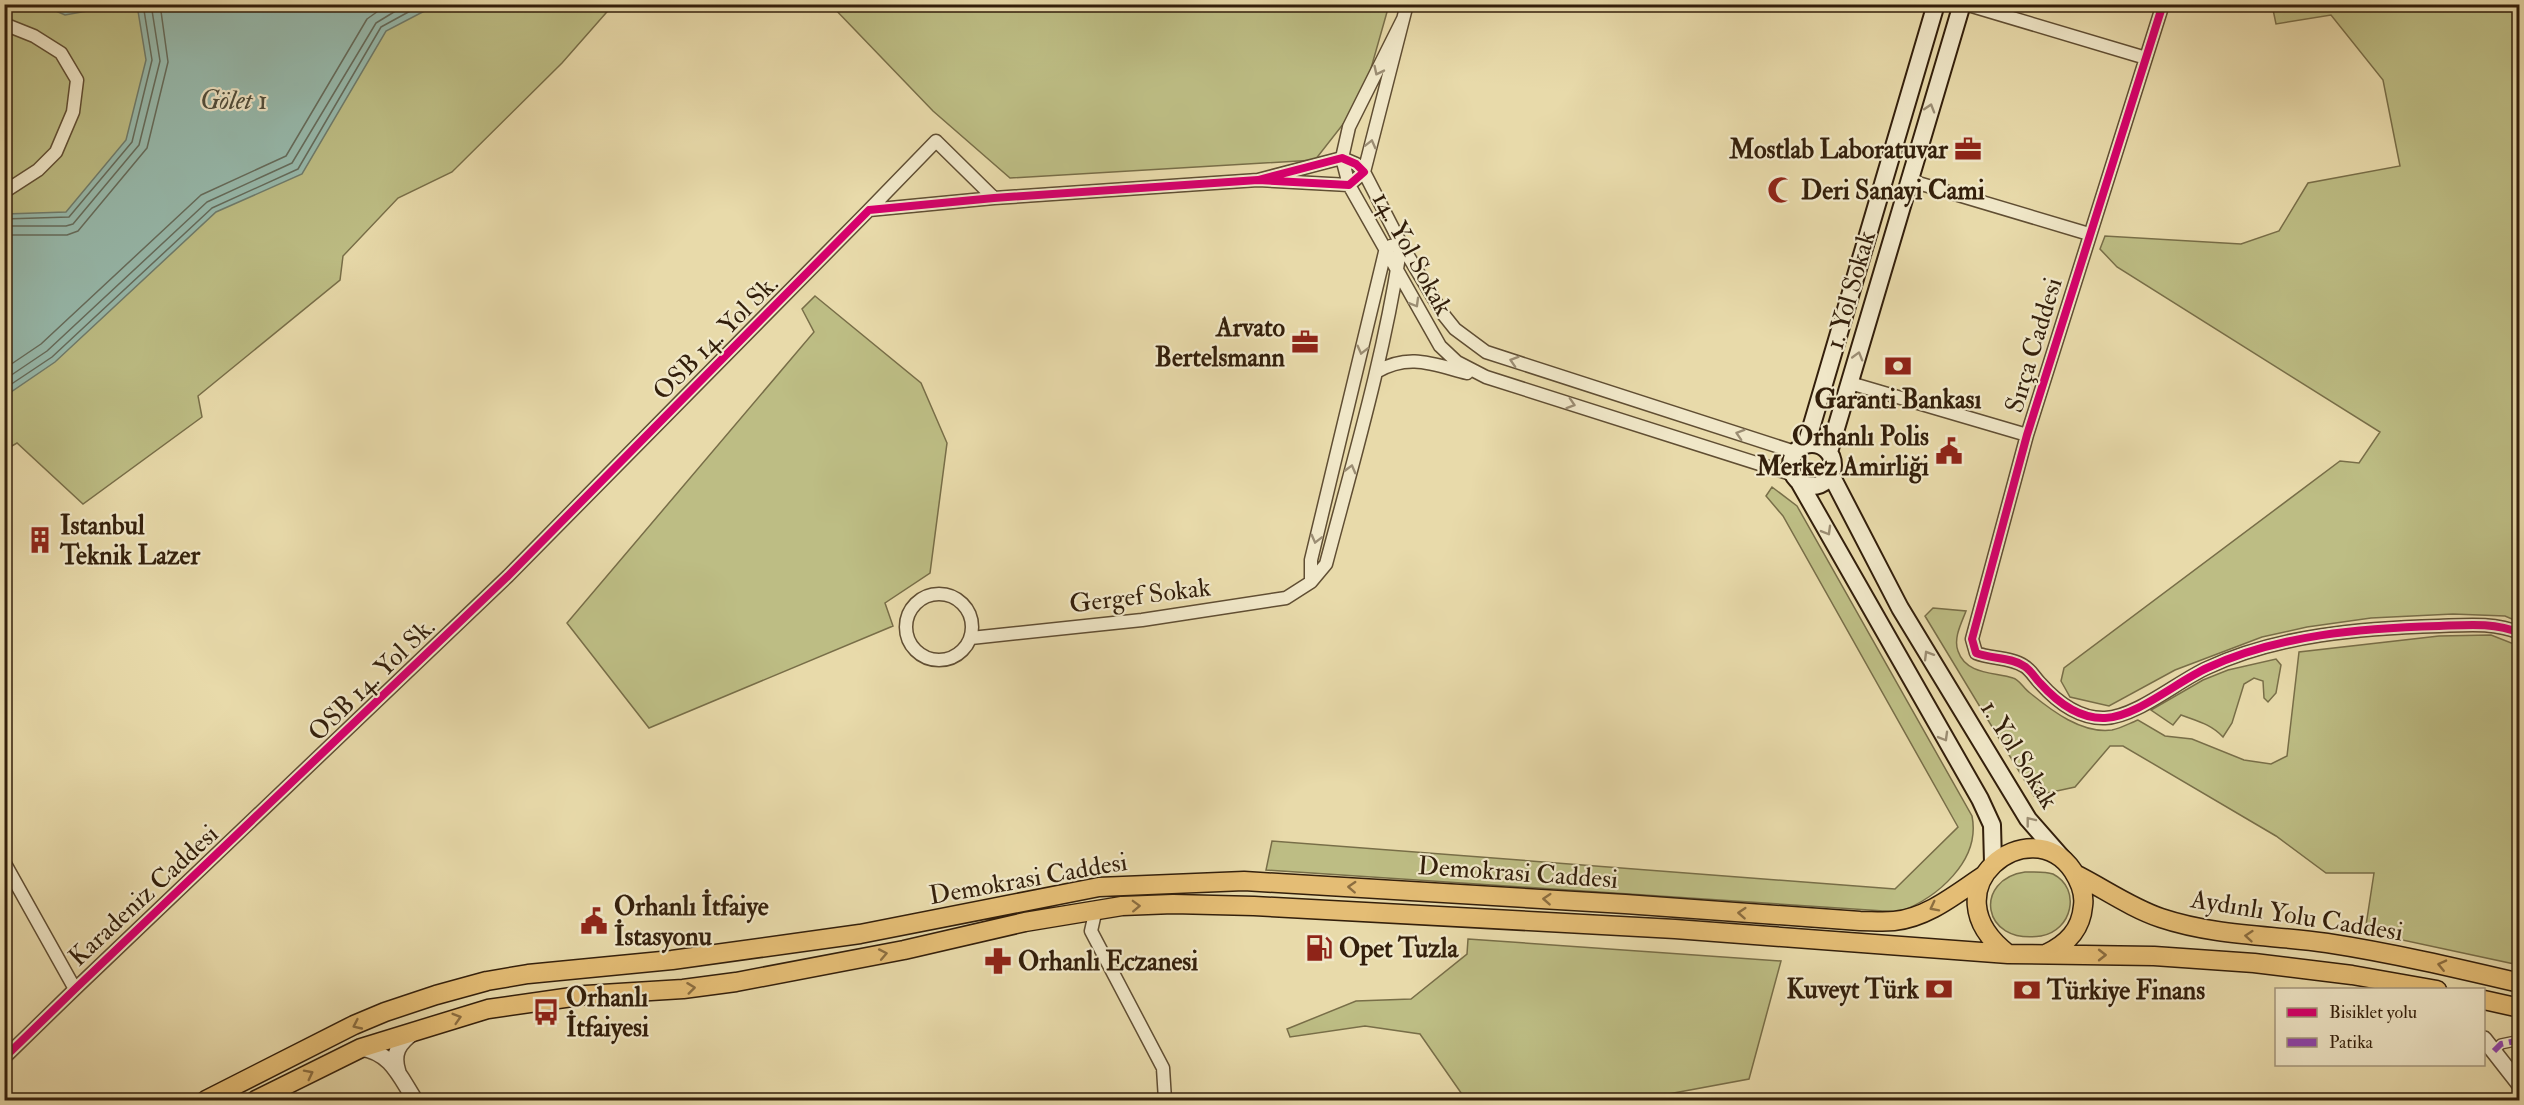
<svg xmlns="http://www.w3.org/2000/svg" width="2524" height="1105" font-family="'IM FELL Double Pica',serif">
<rect width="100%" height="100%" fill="#e8daaa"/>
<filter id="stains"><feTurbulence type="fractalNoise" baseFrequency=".00333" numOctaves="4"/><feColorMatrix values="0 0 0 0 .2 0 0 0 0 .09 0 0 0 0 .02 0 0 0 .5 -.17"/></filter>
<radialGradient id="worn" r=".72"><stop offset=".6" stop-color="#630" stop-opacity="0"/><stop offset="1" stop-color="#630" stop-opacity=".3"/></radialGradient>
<path fill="#bdbd84" stroke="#786e48" stroke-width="1.5" d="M4 5H613L562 63 452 172 398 198 343 256 340 280 198 396 202 417 83 504 17 443 5 450Z
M831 5H1389L1362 100 1315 160 1010 178 933 111Z
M2272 5H2519V622L2505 616 2453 614 2371 618 2307 627 2262 637 2175 670 2109 706 2070 697 2061 681 2064 668 2340 461 2359 463 2380 432 2117 267 2100 249 2105 236 2241 244 2279 231 2308 183 2400 166 2383 80 2331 15 2276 24Z
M815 296 921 383 947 443 930 573 885 603 893 626 649 728 567 623 814 332 802 309Z
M1772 487 1797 506 1972 816C1981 861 1937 898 1899 912L1266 870 1272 841 1895 889 1958 827 1783 516 1766 496Z
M1933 608 1966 611C1962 622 1953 638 1958 651 1966 675 1995 672 2013 678 2019 679 2024 689 2030 693 2052 711 2082 734 2112 730 2121 728 2130 723 2138 720L2165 736 2192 739 2244 760 2271 764 2287 756 2299 652 2439 636 2491 635 2519 646V965L2365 932 2374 873H2326L2276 836 2123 746H2110L2075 787 2034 796 1925 616Z
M2276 659 2281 665 2276 693 2268 702 2264 698 2263 681 2254 678 2244 684 2232 723 2223 737C2211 724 2197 721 2181 715L2173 725 2151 710 2203 680 2228 670Z
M2025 872C2033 872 2045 871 2053 874 2082 889 2072 931 2041 936 1980 945 1974 879 2025 872Z
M1468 939 1781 961 1749 1079 1636 1100H1466L1420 1034 1365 1026 1290 1037 1287 1029 1356 1001 1411 999 1467 954Z"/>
<path fill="#97baad" stroke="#6f7c6c" stroke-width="1.5" d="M42 5H121L65 15Z
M137 5H436L386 31 302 174 216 212 55 362 5 396V214L66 212 126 140 146 60Z"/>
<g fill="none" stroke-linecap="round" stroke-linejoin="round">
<path stroke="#656c5c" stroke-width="1.5" d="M4 219 69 217 132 142 152 60 143 4
M4 226H66L73 224 139 145 160 61 151 4
M4 235H67L78 231 147 148 168 62 160 4
M4 369 41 344 201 195 286 156 367 19 388 4
M4 380 47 351 207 202 292 163 376 23 407 4
M4 389 52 357 212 208 298 169 381 27 423 4"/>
<defs>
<path id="pedestrian" d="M2494 1051 2501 1044 2520 1040"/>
<path id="minor" d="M1407 4 1364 172 1401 244 1443 314 1455 329 1486 352 1795 452
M1965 4 2146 58
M2163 4 2027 435 1972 639 1976 653C1991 659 2011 657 2024 666 2030 669 2035 678 2040 683 2057 702 2078 719 2105 718 2136 717 2178 681 2207 668 2277 635 2362 628 2439 626 2466 625 2494 622 2520 633
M1403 19 1349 127 1342 158 1349 185 1440 346 1457 362 1486 377 1794 475
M4 24 34 36 61 53 77 80 73 112 56 152 38 170 4 192
M1908 180 2089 234
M869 210 936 141 994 198
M1376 372C1409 353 1432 364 1467 373
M1850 383 2027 435
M906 627a33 33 0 1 1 66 0a33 33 0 1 1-66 0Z
M971 638 1142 620 1286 598 1311 582 1326 564C1354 458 1385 353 1401 244L1391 246 1385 252 1311 560V582
M4 862 75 989
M1096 909 1091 931 1163 1068 1165 1100
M4 1058 75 989 508 576 869 210 994 198 1258 180 1349 185 1364 172 1356 164 1342 158 1258 180"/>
<path id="tertiary" d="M2484 1039 2520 1085
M361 1048C391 1052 400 1077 415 1100
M398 1072C392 1054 398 1043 414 1032"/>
<path id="secondary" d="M1791 465a21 21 0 1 1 42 0a21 21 0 1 1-42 0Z
M1806 445 1936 4
M1829 452 1962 4
M1831 475 1900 608 2028 819 2064 860
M1798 480 1980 799 1992 825 1993 863"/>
<path id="primary" d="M2075 874C2103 888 2131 908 2161 918 2215 936 2271 935 2327 943 2392 953 2456 968 2520 983
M2008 954C1924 889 2031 808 2073 871 2080 882 2085 893 2083 906 2081 930 2067 944 2046 954
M2484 1000 2520 1008
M206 1100 354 1025 385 1012 436 995 487 981 528 974 672 960 860 934 1099 887 1244 881 1625 904 1860 921C1871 921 1883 922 1894 921 1927 918 1956 894 1983 876
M256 1100 361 1048 488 1009 586 995 683 989 736 982 904 950 1025 922 1122 906 1173 904 1254 906 1675 929 2008 954 2154 956 2254 963 2352 975 2437 990"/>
</defs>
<use href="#pedestrian" stroke="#604e33" stroke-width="12"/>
<use href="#minor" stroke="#604e33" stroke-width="15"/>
<use href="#tertiary" stroke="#604e33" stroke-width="18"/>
<use href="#secondary" stroke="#331f0b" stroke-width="20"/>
<use href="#primary" stroke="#331f0b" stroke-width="21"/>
<use href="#pedestrian" stroke="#f0e7c8" stroke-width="9"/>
<use href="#minor" stroke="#f0e7c8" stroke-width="12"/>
<use href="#tertiary" stroke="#f0e7c8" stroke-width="15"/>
<use href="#secondary" stroke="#f0e7c8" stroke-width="16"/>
<use href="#primary" stroke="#e4bd75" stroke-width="18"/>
<path stroke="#8e44ad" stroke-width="6" stroke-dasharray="12 6" stroke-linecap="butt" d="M2494 1051 2501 1044 2520 1040"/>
<defs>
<path id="cycleway" d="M2163 4 2027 435 1972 639 1976 653C1991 659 2011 657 2024 666 2030 669 2035 678 2040 683 2057 702 2078 719 2105 718 2136 717 2178 681 2207 668 2277 635 2362 628 2439 626 2466 625 2494 622 2520 633
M4 1058 75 989 508 576 869 210 994 198 1258 180 1349 185 1364 172 1356 164 1342 158 1258 180"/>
</defs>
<use href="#cycleway" stroke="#f0e7c8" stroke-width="11"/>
<use href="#cycleway" stroke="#d6006c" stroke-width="8"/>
</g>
<defs><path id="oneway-chevron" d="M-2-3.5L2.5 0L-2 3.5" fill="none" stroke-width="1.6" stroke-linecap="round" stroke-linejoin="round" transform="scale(1.5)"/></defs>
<g stroke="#9b8d73">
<use href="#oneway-chevron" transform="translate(1378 71) rotate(116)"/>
<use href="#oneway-chevron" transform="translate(1930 108) rotate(-73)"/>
<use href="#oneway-chevron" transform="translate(1371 144) rotate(-76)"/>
<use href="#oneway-chevron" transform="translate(1415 303) rotate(60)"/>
<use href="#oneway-chevron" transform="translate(1362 350) rotate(104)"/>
<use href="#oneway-chevron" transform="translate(1858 356) rotate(-74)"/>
<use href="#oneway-chevron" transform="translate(1514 361) rotate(-162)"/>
<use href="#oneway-chevron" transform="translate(1571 404) rotate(18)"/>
<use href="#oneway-chevron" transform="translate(1740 434) rotate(-162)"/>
<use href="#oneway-chevron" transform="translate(1351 469) rotate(-75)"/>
<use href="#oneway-chevron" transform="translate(1827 531) rotate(60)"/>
<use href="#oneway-chevron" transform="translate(1316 539) rotate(104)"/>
<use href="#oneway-chevron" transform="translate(1928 655) rotate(-121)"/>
<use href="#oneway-chevron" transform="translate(1944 737) rotate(60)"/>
<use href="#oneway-chevron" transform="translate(2030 821) rotate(-128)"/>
</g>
<g stroke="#8c6e40">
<use href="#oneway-chevron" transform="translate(1352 887) rotate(-177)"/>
<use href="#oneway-chevron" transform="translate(1547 899) rotate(-176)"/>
<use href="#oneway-chevron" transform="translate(1136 906) rotate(-2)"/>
<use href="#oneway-chevron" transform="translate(1934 907) rotate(153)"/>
<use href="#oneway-chevron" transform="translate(1742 913) rotate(-176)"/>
<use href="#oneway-chevron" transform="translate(2249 936) rotate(-175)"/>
<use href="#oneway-chevron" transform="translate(883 954) rotate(-11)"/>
<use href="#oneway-chevron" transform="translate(2102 955)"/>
<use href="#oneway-chevron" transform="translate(2442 965) rotate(-167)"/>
<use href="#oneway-chevron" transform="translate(691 988) rotate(-7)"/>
<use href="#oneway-chevron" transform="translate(457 1018) rotate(-17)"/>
<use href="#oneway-chevron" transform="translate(357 1025) rotate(155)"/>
<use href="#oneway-chevron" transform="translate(309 1074) rotate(-27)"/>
</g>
<defs>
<symbol id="office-bare" viewBox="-9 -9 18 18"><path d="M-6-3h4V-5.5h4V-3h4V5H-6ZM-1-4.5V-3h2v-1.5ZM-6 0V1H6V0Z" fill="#8f2418" stroke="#f0e7c8" stroke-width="2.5" paint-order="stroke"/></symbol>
<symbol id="mosque-bare" viewBox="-9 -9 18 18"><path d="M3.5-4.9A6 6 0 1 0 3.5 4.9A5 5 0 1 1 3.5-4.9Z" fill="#8f2418" stroke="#f0e7c8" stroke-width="2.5" paint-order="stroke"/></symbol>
<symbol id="bank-bare" viewBox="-9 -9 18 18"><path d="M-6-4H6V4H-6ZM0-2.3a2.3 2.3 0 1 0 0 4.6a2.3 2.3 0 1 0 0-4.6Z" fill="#8f2418" stroke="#f0e7c8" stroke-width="2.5" paint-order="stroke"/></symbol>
<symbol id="civic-bare" viewBox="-9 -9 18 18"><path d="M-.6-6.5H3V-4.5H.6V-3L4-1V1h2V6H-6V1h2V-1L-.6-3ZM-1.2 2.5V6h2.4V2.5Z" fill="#8f2418" stroke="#f0e7c8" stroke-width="2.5" paint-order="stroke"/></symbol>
<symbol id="building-bare" viewBox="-9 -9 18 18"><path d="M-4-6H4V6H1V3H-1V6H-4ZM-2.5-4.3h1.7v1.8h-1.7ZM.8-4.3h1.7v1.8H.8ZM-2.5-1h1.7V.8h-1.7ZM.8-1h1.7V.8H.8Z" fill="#8f2418" stroke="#f0e7c8" stroke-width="2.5" paint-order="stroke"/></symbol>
<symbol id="fuel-bare" viewBox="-9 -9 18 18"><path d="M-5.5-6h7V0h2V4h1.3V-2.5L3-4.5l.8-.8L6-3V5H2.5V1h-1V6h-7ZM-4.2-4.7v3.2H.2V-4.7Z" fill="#8f2418" stroke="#f0e7c8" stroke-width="2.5" paint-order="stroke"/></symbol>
<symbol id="pharmacy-bare" viewBox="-9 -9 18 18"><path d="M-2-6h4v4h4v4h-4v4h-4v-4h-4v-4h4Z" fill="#8f2418" stroke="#f0e7c8" stroke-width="2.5" paint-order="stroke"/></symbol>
<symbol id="bus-bare" viewBox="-9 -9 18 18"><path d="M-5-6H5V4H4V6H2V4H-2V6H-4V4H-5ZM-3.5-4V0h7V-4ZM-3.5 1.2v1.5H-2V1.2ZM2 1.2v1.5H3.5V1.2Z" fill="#8f2418" stroke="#f0e7c8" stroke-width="2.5" paint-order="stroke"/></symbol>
</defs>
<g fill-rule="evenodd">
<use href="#office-bare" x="1949" y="130" width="38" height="38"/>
<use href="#mosque-bare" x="1762" y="171" width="38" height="38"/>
<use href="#office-bare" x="1286" y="323" width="38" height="38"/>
<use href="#bank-bare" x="1879" y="347" width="38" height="38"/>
<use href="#civic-bare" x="1930" y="432" width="38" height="38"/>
<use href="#building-bare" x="21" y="521" width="38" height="38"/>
<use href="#civic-bare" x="575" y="902" width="38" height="38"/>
<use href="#fuel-bare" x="1300" y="929" width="38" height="38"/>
<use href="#pharmacy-bare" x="979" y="942" width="38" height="38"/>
<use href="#bank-bare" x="1920" y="970" width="38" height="38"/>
<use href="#bank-bare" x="2008" y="971" width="38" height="38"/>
<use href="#bus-bare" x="527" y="993" width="38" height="38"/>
</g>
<g text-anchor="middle" stroke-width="4.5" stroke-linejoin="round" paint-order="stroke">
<g font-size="26" font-weight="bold" fill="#331f0b" stroke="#f0e7c8" text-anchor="start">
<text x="1948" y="158" text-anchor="end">Mostlab Laboratuvar</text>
<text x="1801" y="199">Deri Sanayi Cami</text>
<text x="1285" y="336" text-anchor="end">Arvato<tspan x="1285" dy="30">Bertelsmann</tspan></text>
<text x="1898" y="408" text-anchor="middle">Garanti Bankası</text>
<text x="1929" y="445" text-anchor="end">Orhanlı Polis<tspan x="1929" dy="30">Merkez Amirliği</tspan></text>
<text x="60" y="534">Istanbul<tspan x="60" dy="30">Teknik Lazer</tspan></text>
<text x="614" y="915">Orhanlı İtfaiye<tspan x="614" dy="30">İstasyonu</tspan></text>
<text x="1339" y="957">Opet Tuzla</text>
<text x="1018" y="970">Orhanlı Eczanesi</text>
<text x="1919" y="998" text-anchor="end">Kuveyt Türk</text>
<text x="2047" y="999">Türkiye Finans</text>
<text x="566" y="1006">Orhanlı<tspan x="566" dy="30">İtfaiyesi</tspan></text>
</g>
<g font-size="26" fill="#331f0b" stroke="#f0e7c8">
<text transform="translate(1413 253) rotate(61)" y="9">14. Yol Sokak</text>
<text transform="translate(1850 290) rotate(-74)" y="9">1. Yol Sokak</text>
<text transform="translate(715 337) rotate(-45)" y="9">OSB 14. Yol Sk.</text>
<text transform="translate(2033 345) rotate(-73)" y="9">Sırça Caddesi</text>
<text transform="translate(1140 595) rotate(-7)" y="9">Gergef Sokak</text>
<text transform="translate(371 679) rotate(-44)" y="9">OSB 14. Yol Sk.</text>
<text transform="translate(2020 754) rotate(58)" y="9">1. Yol Sokak</text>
<text transform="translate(1518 872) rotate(4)" y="9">Demokrasi Caddesi</text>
<text transform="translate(1028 878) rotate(-10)" y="9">Demokrasi Caddesi</text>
<text transform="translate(143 895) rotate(-43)" y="9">Karadeniz Caddesi</text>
<text transform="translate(2297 915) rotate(9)" y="9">Aydınlı Yolu Caddesi</text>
</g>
<g font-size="27" font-style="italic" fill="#514e3c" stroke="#f0e7c8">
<text x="234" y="109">Gölet 1</text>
</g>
</g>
<rect width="2524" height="1105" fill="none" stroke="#e8daaa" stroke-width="24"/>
<rect x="6" y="6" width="2512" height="1093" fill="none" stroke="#331f0b" stroke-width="3"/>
<rect x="12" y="12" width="2500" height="1081" fill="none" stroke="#331f0b" stroke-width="1.5"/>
<rect x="2275" y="988" width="210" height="78" fill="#f0e7c8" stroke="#a4977c" stroke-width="1.5"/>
<rect x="2287" y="1008" width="30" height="9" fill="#d6006c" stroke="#a4977c" stroke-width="1.5"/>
<text x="2329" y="1018" font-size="18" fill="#331f0b">Bisiklet yolu</text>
<rect x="2287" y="1038" width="30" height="9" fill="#8e44ad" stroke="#a4977c" stroke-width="1.5"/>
<text x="2329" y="1048" font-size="18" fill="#331f0b">Patika</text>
<rect width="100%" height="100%" filter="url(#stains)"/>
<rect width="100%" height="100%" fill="url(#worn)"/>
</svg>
